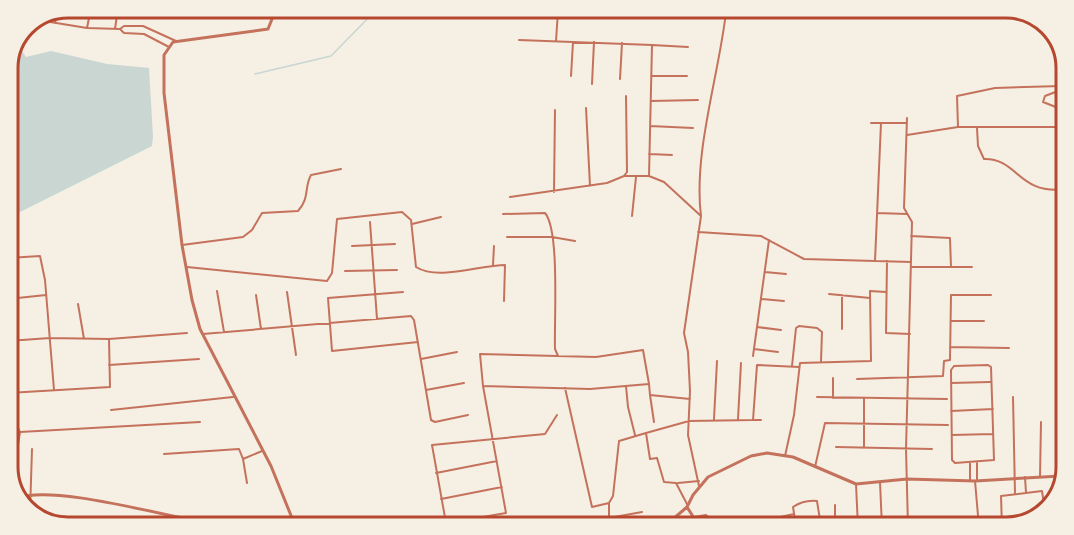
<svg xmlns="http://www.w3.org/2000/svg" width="1074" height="535" font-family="Roboto,sans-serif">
<rect width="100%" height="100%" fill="#f6efe4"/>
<path fill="#c9d6d2" d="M17 44 26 57 51 51 107 64 149 68 153 137 152 146 8 218V64Z"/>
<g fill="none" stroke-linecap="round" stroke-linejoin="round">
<path stroke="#c9d6d2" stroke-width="1.5" d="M255 74 331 56 377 9"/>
<path stroke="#c5725c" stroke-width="2" d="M38 20 87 28 120 29 124 26H143L176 41
M55 23 57 12
M87 28 91 8
M115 29 118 8
M120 29 124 33 144 34 169 47
M519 40 652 45 649 176 664 182 701 216
M556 41 558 11
M652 45 688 47
M571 76 573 42
M651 76H687
M620 79 622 43
M592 84 594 42
M651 101 698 100
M586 108 590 186
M1066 111 1043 102 1045 96 1066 88
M907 118 904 208 912 222 906 449 908 527
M871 123H881
M650 126 693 128
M958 127 957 96 995 88 1061 86
M977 128 978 146 984 159C1018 158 1018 195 1065 189
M907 135 958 127H1059
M649 154 672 155
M624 176 627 172 626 96
M554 192 555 110
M510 197 607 183 624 176H649
M877 213 907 214
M503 214 545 213C560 230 554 322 555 349L558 356
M632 216 636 177
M370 222 377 319
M412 224 441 217
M698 232 761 236 804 259 911 262
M911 236 950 238 951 267
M507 237H552L575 241
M182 245 243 237 252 230 262 213 298 211C310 198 304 187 311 175L341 169
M352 246 395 244
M8 258 40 256 45 280 54 390
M875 261 881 123H907
M887 261 886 333 910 334
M493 265 494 246
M187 267 327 281 332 273 337 219 402 212 411 220 416 267C438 281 480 265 505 265L504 301
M912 267H972
M345 271 397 270
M765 272 786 274
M217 291 224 332
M287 292 296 355
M403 292 328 298 332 351 418 342
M829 294 870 298
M256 295 261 329
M8 299 46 295
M761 299 784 301
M78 304 84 339
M951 321H984
M757 327 781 330
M842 329V295
M203 334 411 316 414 320 431 420 435 422 468 415
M8 341 50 338 109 339 187 333
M11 341 16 424 20 432 200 422
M950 347 1009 348
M754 349 778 352
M753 356 769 240
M421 359 457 352
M109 365 199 359
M988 365 991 367 994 460 955 463 952 460 951 370 954 366Z
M792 366 796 328 799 326 817 328 822 332 821 361
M833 378V398
M857 379 943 376 944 361 950 360 951 295H991
M951 383 990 382
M649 384 650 395 690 399
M626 386 628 407 635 435
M565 388 592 507 609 503V525
M426 390 464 383
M8 393 110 387 109 339
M650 395 654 422
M817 397 947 399
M1013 397 1015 494
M111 410 233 397
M951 411 993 409
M714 419 717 361
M738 419 741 363
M753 420H761
M8 424H16
M646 433 689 421 753 420 757 365 799 367
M952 435 993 434
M836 447 932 449
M864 448V398
M164 454 239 449 243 459 262 451
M785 456 794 415 800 363 871 361 870 291 886 292
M8 458 17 451 20 432
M243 459 247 483
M977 463V481
M815 467 825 423 948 425
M436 473 497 461
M1025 477 1026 493
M1040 477 1041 422
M970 481V463
M975 481 979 527
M880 482 882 527
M678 483 699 481
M856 484 858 527
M699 486 688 435 690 391 688 352 684 333 701 216C693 153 719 75 726 12
M441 499 502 487
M609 503 613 496 619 441 646 433 650 459 657 458 664 482 676 483 687 504
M30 512 32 449
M694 517 706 515 715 522 736 526
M609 518 642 512
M762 521 794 514
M446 523 432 445 545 434 557 415
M442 524 506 513 483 386 590 389 649 384 643 350 596 357 480 354 483 386
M796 526 793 507C799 503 808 500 817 501L821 526
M835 526V505
M1002 527 1001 496 1042 491 1045 511"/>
<path stroke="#c5725c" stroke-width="3" d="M276 9 268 29 173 42 164 55V93L182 245 192 300 200 329 271 466 294 523
M17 499C47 483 165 516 202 522
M687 507 699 526
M666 525 687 507 693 495 708 477 751 456 767 453 793 457 856 484 907 479 975 481 1061 476"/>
</g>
<path d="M0 0H1074V535H0ZM68 18H1006A50 50 0 0 1 1056 68V467A50 50 0 0 1 1006 517H68A50 50 0 0 1 18 467V68A50 50 0 0 1 68 18Z" fill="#f6efe4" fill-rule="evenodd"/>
<path fill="none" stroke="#b5482f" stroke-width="3" d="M68 18H1006A50 50 0 0 1 1056 68V467A50 50 0 0 1 1006 517H68A50 50 0 0 1 18 467V68A50 50 0 0 1 68 18Z"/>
</svg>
